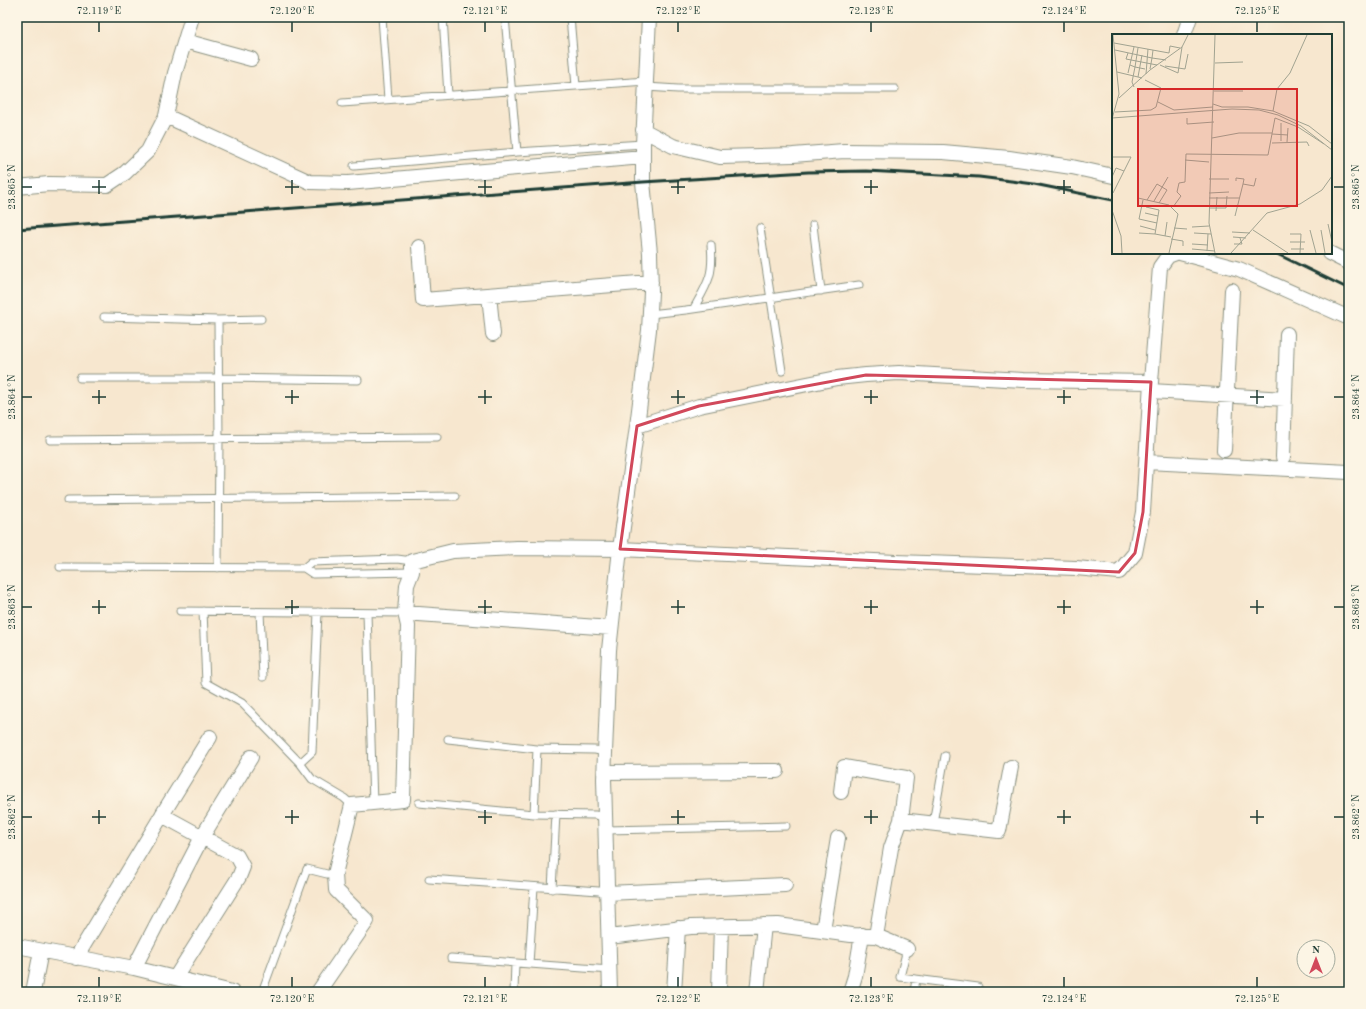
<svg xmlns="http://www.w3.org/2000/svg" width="1366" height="1009" font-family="'Old Standard TT',serif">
<rect width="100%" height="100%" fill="#fcf5e5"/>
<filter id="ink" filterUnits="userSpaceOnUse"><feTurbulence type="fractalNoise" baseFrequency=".025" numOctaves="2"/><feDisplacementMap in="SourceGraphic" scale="8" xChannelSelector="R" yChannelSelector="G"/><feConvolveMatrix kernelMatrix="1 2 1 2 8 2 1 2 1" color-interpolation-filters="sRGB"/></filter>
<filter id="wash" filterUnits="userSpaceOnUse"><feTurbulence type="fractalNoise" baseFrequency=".012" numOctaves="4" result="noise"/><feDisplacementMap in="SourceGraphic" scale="16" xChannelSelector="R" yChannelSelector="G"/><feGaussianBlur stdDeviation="0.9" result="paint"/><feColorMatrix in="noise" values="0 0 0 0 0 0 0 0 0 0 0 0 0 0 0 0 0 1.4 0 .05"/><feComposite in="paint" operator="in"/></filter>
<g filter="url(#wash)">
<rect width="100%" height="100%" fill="#f7e7cf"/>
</g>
<g filter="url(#ink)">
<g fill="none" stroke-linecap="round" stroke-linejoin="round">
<defs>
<path id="service" d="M382 17 388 99
M443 17 448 95
M570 17 576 86
M646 87 678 89H895
M342 103 646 81
M517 152 643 144
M354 166 517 152 505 17
M813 225 821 291
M760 228 782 371
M694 308C708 283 714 275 711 245
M650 314 686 310 859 285
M104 317 218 320 219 439 218 568
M218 320 261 319
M80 378H218L358 380
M50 440 437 437
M68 500 455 496
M60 567 304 568 313 574 412 572
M304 568 311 562 397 559 412 561
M180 611 405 613
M203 611 206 683 242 703 300 763
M260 612 263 677
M318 612 312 752 300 763 312 779 344 798 352 805
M367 613 373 804
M448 739 537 749 534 814
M537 749 595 750 605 752
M419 803 534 814 595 815 605 817
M933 823 945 756
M606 830 786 826
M429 879 599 891 607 893
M552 889 556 814
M907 949 900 977 978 987
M451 958 610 970
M529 964 534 887
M262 992 307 869 327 874H335
M514 992 515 963
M914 992 916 979"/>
<path id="minor" d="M1184 35 1190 17
M185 41 251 59
M166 116 310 182 348 183 643 157
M643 130 673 146 720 157 793 155 844 151 943 152 1009 158 1072 167 1113 176
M17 187 49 184 107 185 125 173 148 151 166 116 175 73 192 17
M419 247 423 300 651 282
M1180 253 1239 269 1349 318
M1329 253 1349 263
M489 295 493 334
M1151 391 1285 399
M637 426 699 406 837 378 866 375 899 373 1023 380 1151 382
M1224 450 1232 290
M1283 457 1287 334
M1147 462 1349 472
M405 613 611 628
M605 772 777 771
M841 792 844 767 906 778 901 820
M162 815 210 737
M607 893 785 885
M823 931 838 838
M876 936 907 949
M609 937 691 927 778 925 851 935 876 936 891 848 901 820 999 831 1011 767
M17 946 134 968 232 992
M76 958 162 815 237 856 243 867 239 877 175 978
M134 968 202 837 251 757
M33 992 41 951
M318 992 367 921 336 890 335 874 352 805 403 800 408 626 405 613 407 585 412 572V561L453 551 517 548 620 549 896 562 1076 568 1119 572 1135 553 1143 512 1151 382 1160 267 1168 256 1176 253
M610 992 604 779 609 650 620 549 637 426 649 330 651 292 650 253 643 182V144L649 17
M674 992 678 928
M719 992 721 926
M757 992 764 925
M850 992 855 976 862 935"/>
</defs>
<use href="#service" stroke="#8b9282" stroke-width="9"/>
<use href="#minor" stroke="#8b9282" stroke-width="16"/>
<use href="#service" stroke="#fff" stroke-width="7"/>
<use href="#minor" stroke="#fff" stroke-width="14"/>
<path stroke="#1f3d34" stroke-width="3" d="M17 229 643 182 808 172 866 171 979 177 1034 184 1113 200
M1275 253 1349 289"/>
</g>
</g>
<path fill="none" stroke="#d1495b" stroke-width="3" stroke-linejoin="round" d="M866 375 1151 382 1143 512 1135 553 1119 572 620 549 637 426 699 406Z"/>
<path fill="none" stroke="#1f3d34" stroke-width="1.5" d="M99 22V32M292 22V32M485 22V32M678 22V32M871 22V32M1064 22V32M1257 22V32M99 180V194M292 180V194M485 180V194M678 180V194M871 180V194M1064 180V194M22 187H32M92 187H106M285 187H299M478 187H492M671 187H685M864 187H878M1057 187H1071M1334 187H1344M99 390V404M292 390V404M485 390V404M678 390V404M871 390V404M1064 390V404M1257 390V404M22 397H32M92 397H106M285 397H299M478 397H492M671 397H685M864 397H878M1057 397H1071M1250 397H1264M1334 397H1344M99 600V614M292 600V614M485 600V614M678 600V614M871 600V614M1064 600V614M1257 600V614M22 607H32M92 607H106M285 607H299M478 607H492M671 607H685M864 607H878M1057 607H1071M1250 607H1264M1334 607H1344M99 810V824M292 810V824M485 810V824M678 810V824M871 810V824M1064 810V824M1257 810V824M22 817H32M92 817H106M285 817H299M478 817H492M671 817H685M864 817H878M1057 817H1071M1250 817H1264M1334 817H1344M99 977V987M292 977V987M485 977V987M678 977V987M871 977V987M1064 977V987M1257 977V987"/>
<g transform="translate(1112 34)">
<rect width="220" height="220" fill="#f7e7cf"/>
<path fill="none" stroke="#a1a391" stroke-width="1" d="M103 1 97 189 103 219M2 9 57 19 58 12 68 14M26 14 23 33 33 35M3 16 40 24 38 35M41 16 40 24 54 26M16 19 14 25 45 31M30 21 26 43 30 44M103 29 131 28M18 31 23 33 20 48 22 53M48 31 66 39 70 13 76 1M53 32 73 35 76 20M5 38 26 43M16 39 22 13M34 40 36 15M102 57H131M7 64 38 36 70 13M46 68 62 76 101 73M101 70 110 73H136L161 77 197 92 220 110M161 77 165 55 178 39 195 1M3 78 39 76 44 73 49 54 33 46M0 84 120 75 147 76 166 81 189 92 220 116M75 84V90L102 88M0 85 7 60 1 1M160 100 176 101M100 104 127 99H160M169 107V89M175 108 176 94M160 109 195 108 197 112M0 123H19L1 159M73 126 97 128M0 143 4 134 12 137M97 145H117M124 147V144L132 145 131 150M97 159 117 158M26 164 57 171 66 180 57 219M97 164H127M31 166 27 185 45 189M35 166 45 150 55 156 47 169M42 167 56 143M34 173 47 176 43 200 59 203M61 173 69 162 65 158 67 149 73 148 74 120 156 121 163 84 186 93 212 110M97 174H114L115 162M0 176 9 202 10 219M104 177 105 163M33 179 46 182M123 182 131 150 142 152 144 144M216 190 220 208M28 192 43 196M80 193 97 192M62 194 75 195M141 196 176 219M198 196 204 219M209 196 213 219M120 198 138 199M27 199 43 200M82 199 99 200M178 200H189L188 219M53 202 55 188M121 203 134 204M59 205 71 207V212M178 208H193M80 210 96 211M122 210H130L128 204M80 215 103 217M179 215H192M95 217 96 200M119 219 155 179 188 170 210 156 220 142"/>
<path fill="#d62828" fill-opacity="0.15" stroke="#d62828" stroke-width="2" d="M26 55H185V172H26Z"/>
<rect width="220" height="220" fill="none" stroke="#1f3d34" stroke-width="2"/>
</g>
<rect width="1366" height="1009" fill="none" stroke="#fcf5e5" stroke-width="44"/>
<g transform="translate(1316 959)"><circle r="19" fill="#fcf5e5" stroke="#a4ab9e"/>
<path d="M0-3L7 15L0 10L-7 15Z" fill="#d1495b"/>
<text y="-6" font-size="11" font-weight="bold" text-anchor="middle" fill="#1f3d34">N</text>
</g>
<rect x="22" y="22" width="1322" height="965" fill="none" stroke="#1f3d34" stroke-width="1.5"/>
<g font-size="10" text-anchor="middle" fill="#1f3d34">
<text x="99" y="14">72.119°E</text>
<text x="292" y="14">72.120°E</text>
<text x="485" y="14">72.121°E</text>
<text x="678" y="14">72.122°E</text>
<text x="871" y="14">72.123°E</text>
<text x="1064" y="14">72.124°E</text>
<text x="1257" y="14">72.125°E</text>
<text transform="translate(11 187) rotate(-90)" y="4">23.865°N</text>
<text transform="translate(1355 187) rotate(-90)" y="4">23.865°N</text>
<text transform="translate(11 397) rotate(-90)" y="4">23.864°N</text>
<text transform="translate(1355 397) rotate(-90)" y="4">23.864°N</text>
<text transform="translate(11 607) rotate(-90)" y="4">23.863°N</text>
<text transform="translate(1355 607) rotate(-90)" y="4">23.863°N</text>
<text transform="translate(11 817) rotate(-90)" y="4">23.862°N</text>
<text transform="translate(1355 817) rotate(-90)" y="4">23.862°N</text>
<text x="99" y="1002">72.119°E</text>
<text x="292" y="1002">72.120°E</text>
<text x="485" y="1002">72.121°E</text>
<text x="678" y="1002">72.122°E</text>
<text x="871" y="1002">72.123°E</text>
<text x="1064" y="1002">72.124°E</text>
<text x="1257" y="1002">72.125°E</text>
</g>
</svg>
